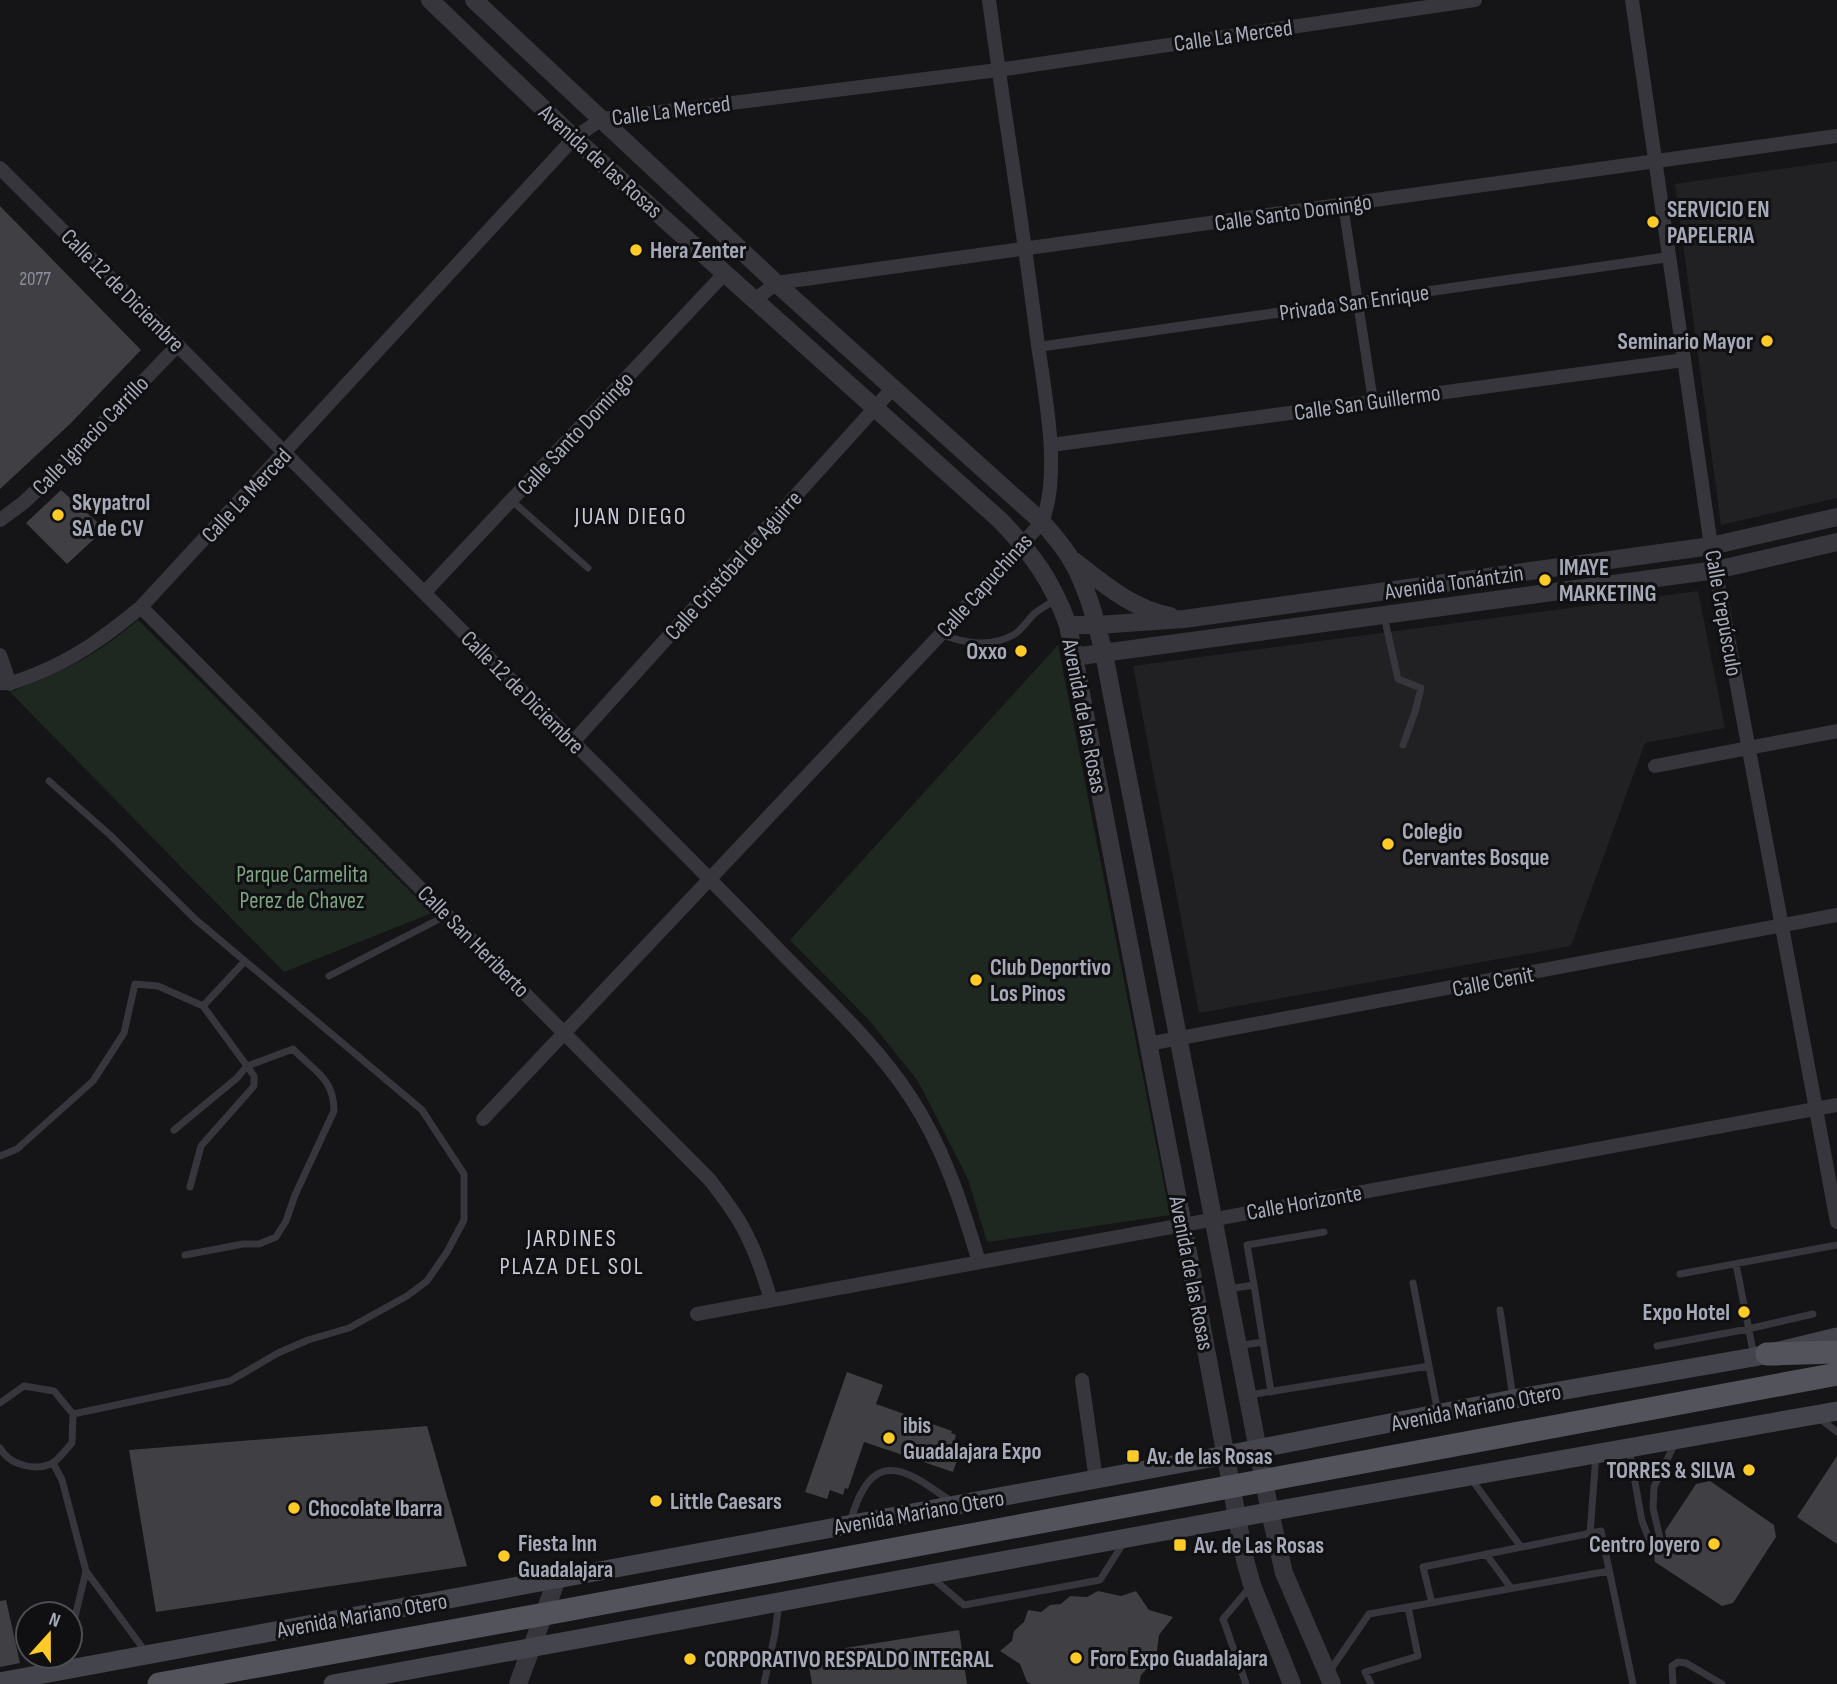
<svg xmlns="http://www.w3.org/2000/svg" width="1837" height="1684" font-family="'Sofia Sans Condensed',sans-serif">
<rect width="100%" height="100%" fill="#151517"/>
<path fill="#212124" d="M1837 161V498L1721 525 1675 184Z
M1698 591 1725 728 1645 743 1571 946 1199 1013 1133 666Z"/>
<path fill="#1f2721" d="M138 620 432 913 284 972 10 692C35 682 61 672 85 658 104 647 121 634 138 620Z
M1058 645 1170 1215 987 1242 968 1179 918 1081 868 1019 790 940Z"/>
<path fill="#3f3f44" d="M0 206 141 350 70 424 0 489Z
M61 490 105 529 67 564 26 523Z
M847 1372 883 1385 876 1404 952 1431 951 1433 956 1435 952 1448 960 1451 953 1472 864 1442 848 1489 845 1488 843 1495 830 1490 827 1499 805 1492Z
M427 1426 467 1566 156 1612 129 1450Z
M1837 1456V1544L1797 1517Z
M1710 1481 1774 1525 1776 1537 1733 1603 1722 1606 1655 1562 1654 1555 1659 1551 1657 1543 1665 1542 1666 1537 1665 1531 1696 1484Z
M1098 1591 1121 1596 1136 1591 1149 1610 1173 1617 1159 1635 1156 1659 1141 1675 1139 1684H1031L1027 1682 1020 1664 1000 1651 1012 1641 1014 1631 1024 1622 1028 1610 1041 1612 1050 1605 1061 1604 1070 1596 1087 1597Z
M6 1600 20 1663 0 1667V1601Z
M959 1630 967 1684H812L807 1654Z"/>
<g fill="none" stroke-linecap="round" stroke-linejoin="round">
<path stroke="#36363c" stroke-width="7" d="M511 500 588 568
M1384 616 1398 679 1421 688 1415 712 1403 745
M941 634C965 644 991 648 1015 634 1022 629 1028 620 1034 614 1041 608 1049 604 1057 599
M49 781 110 835 195 919 422 1110 464 1174V1220L447 1252 427 1281 407 1296 349 1328 308 1340 278 1353 230 1381 73 1414
M329 976 447 915
M174 1130 237 1078 247 1066 203 1006
M0 1156 17 1149 93 1081 124 1033 135 984 158 986 203 1006 245 961
M185 1255 243 1244H259L276 1237 286 1221 295 1195 334 1111C334 1078 314 1071 293 1049L247 1066 254 1076V1086L201 1146 190 1187
M1736 1264 1754 1356
M1680 1274 1837 1245
M1413 1283 1429 1366
M1254 1285 1247 1245 1324 1232
M1228 1289 1254 1285 1263 1342
M1500 1310 1513 1398
M1237 1346 1263 1342 1271 1392
M1657 1346 1748 1329 1813 1314
M1249 1395 1429 1366 1438 1413
M0 1403 24 1386 54 1391 73 1414 72 1443C66 1449 59 1460 51 1464 34 1471 9 1465 0 1448
M1818 1417 1837 1432
M1629 1449 1642 1521 1653 1549
M53 1463 62 1480 86 1571 145 1651
M1472 1480 1521 1547
M850 1521C854 1511 857 1499 863 1490 886 1448 924 1484 951 1501
M1590 1534 1596 1454
M1660 1538 1653 1508 1654 1487 1675 1443
M1486 1554 1511 1588
M931 1577 964 1605 1100 1580 1124 1542
M1432 1603 1423 1567 1601 1531 1633 1684
M70 1638 86 1571
M1329 1672 1369 1614 1609 1571
M764 1684 775 1633 779 1602
M1246 1684 1223 1619 1251 1586
M1371 1684 1365 1672 1418 1656 1408 1607
M1673 1684 1672 1666 1678 1662 1686 1663 1722 1684"/>
<path stroke="#36363c" stroke-width="10" d="M1343 205 1373 401
M1038 347 1669 257"/>
<path stroke="#36363c" stroke-width="14" d="M1632 0 1711 546 1837 1222
M0 168C174 341 347 515 520 689 606 775 693 861 777 948 823 996 875 1042 911 1098 944 1148 962 1205 979 1262
M754 301 776 283C1130 237 1483 183 1837 136
M1051 445 1684 360
M0 520 23 503 50 478 178 345
M424 593 725 273
M141 607 710 1180C725 1200 740 1219 750 1242 759 1260 765 1281 771 1300
M0 655 10 684
M0 683C12 684 20 680 31 676 75 659 106 636 141 607L574 138 602 119 998 70 1475 0
M573 742 893 388
M1655 766 1837 731
M1148 1044 1837 915
M483 1119 941 634 1042 522C1062 473 1044 390 1037 338 1023 225 1004 113 989 0
M697 1314 1837 1105
M1082 1380 1096 1480"/>
<path stroke="#36363c" stroke-width="18" d="M430 0 574 138 1001 521C1033 555 1052 581 1068 625L1183 1225 1245 1560 1252 1585 1292 1684
M474 0 776 283 1042 522C1052 533 1061 544 1069 556 1087 585 1096 621 1104 654L1270 1512 1284 1573 1332 1684
M1074 561C1104 584 1132 609 1170 616
M1068 625H1097L1184 619 1711 546 1837 517
M1073 657 1716 570 1837 542
M518 1684 557 1579"/>
<path stroke="#44454c" stroke-width="19" d="M0 1682 1226 1455 1513 1399 1754 1357 1837 1337
M333 1684 1290 1508 1837 1411"/>
<path stroke="#52535b" stroke-width="23" d="M1767 1354 1837 1352
M159 1684 545 1614 1837 1374"/>
</g>
<g fill="#fccb28" stroke="#101012" stroke-width="2.5">
<circle cx="1653" cy="222" r="7"/>
<circle cx="636" cy="250" r="7"/>
<circle cx="1767" cy="341" r="7"/>
<circle cx="58" cy="515" r="7"/>
<circle cx="1545" cy="580" r="7"/>
<circle cx="1021" cy="651" r="7"/>
<circle cx="1388" cy="844" r="7"/>
<circle cx="976" cy="980" r="7"/>
<circle cx="1744" cy="1312" r="7"/>
<circle cx="889" cy="1438" r="7"/>
<rect x="1126" y="1449" width="14" height="14" rx="3.5"/>
<circle cx="1749" cy="1470" r="7"/>
<circle cx="656" cy="1501" r="7"/>
<circle cx="294" cy="1508" r="7"/>
<circle cx="1714" cy="1544" r="7"/>
<rect x="1173" y="1538" width="14" height="14" rx="3.5"/>
<circle cx="504" cy="1556" r="7"/>
<circle cx="1076" cy="1658" r="7"/>
<circle cx="690" cy="1659" r="7"/>
</g>
<g text-anchor="middle" stroke-width="6" stroke-linejoin="round" paint-order="stroke">
<g font-size="19" fill="#8c8f9b">
<text x="35" y="285">2077</text>
</g>
<g font-size="23" fill="#a6aab8" stroke="#101012">
<text transform="translate(1233 35) rotate(-8)" y="8">Calle La Merced</text>
<text transform="translate(671 110) rotate(-7)" y="8">Calle La Merced</text>
<text transform="translate(601 161) rotate(42)" y="8">Avenida de las Rosas</text>
<text transform="translate(1293 212) rotate(-8)" y="8">Calle Santo Domingo</text>
<text transform="translate(123 290) rotate(45)" y="8">Calle 12 de Diciembre</text>
<text transform="translate(1354 302) rotate(-8)" y="8">Privada San Enrique</text>
<text transform="translate(1367 402) rotate(-8)" y="8">Calle San Guillermo</text>
<text transform="translate(575 433) rotate(-47)" y="8">Calle Santo Domingo</text>
<text transform="translate(90 435) rotate(-46)" y="8">Calle Ignacio Carrillo</text>
<text transform="translate(246 495) rotate(-47)" y="8">Calle La Merced</text>
<text transform="translate(733 565) rotate(-48)" y="8">Calle Cristóbal de Aguirre</text>
<text transform="translate(1454 582) rotate(-8)" y="8">Avenida Tonántzin</text>
<text transform="translate(984 585) rotate(-48)" y="8">Calle Capuchinas</text>
<text transform="translate(1724 613) rotate(80)" y="8">Calle Crepúsculo</text>
<text transform="translate(523 692) rotate(45)" y="8">Calle 12 de Diciembre</text>
<text transform="translate(1085 716) rotate(79)" y="8">Avenida de las Rosas</text>
<text transform="translate(474 941) rotate(45)" y="8">Calle San Heriberto</text>
<text transform="translate(1493 981) rotate(-11)" y="8">Calle Cenit</text>
<text transform="translate(1304 1202) rotate(-10)" y="8">Calle Horizonte</text>
<text transform="translate(1192 1273) rotate(79)" y="8">Avenida de las Rosas</text>
<text transform="translate(1476 1407) rotate(-11)" y="8">Avenida Mariano Otero</text>
<text transform="translate(919 1512) rotate(-10)" y="8">Avenida Mariano Otero</text>
<text transform="translate(362 1615) rotate(-10)" y="8">Avenida Mariano Otero</text>
</g>
<g font-size="23" font-weight="bold" fill="#a6aab8" stroke="#101012" text-anchor="start">
<text x="1667" y="217">SERVICIO EN<tspan x="1667" dy="26">PAPELERIA</tspan></text>
<text x="650" y="258">Hera Zenter</text>
<text x="1753" y="349" text-anchor="end">Seminario Mayor</text>
<text x="72" y="510">Skypatrol<tspan x="72" dy="26">SA de CV</tspan></text>
<text x="1559" y="575">IMAYE<tspan x="1559" dy="26">MARKETING</tspan></text>
<text x="1007" y="659" text-anchor="end">Oxxo</text>
<text x="1402" y="839">Colegio<tspan x="1402" dy="26">Cervantes Bosque</tspan></text>
<text x="990" y="975">Club Deportivo<tspan x="990" dy="26">Los Pinos</tspan></text>
<text x="1730" y="1320" text-anchor="end">Expo Hotel</text>
<text x="903" y="1433">ibis<tspan x="903" dy="26">Guadalajara Expo</tspan></text>
<text x="1147" y="1464">Av. de las Rosas</text>
<text x="1735" y="1478" text-anchor="end">TORRES &amp; SILVA</text>
<text x="670" y="1509">Little Caesars</text>
<text x="308" y="1516">Chocolate Ibarra</text>
<text x="518" y="1551">Fiesta Inn<tspan x="518" dy="26">Guadalajara</tspan></text>
<text x="1700" y="1552" text-anchor="end">Centro Joyero</text>
<text x="1194" y="1553">Av. de Las Rosas</text>
<text x="1090" y="1666">Foro Expo Guadalajara</text>
<text x="704" y="1667">CORPORATIVO RESPALDO INTEGRAL</text>
</g>
<g font-size="23" fill="#7ca483" stroke="#101012">
<text x="302" y="882">Parque Carmelita<tspan x="302" dy="26">Perez de Chavez</tspan></text>
</g>
<g font-size="24" letter-spacing="2" fill="#c7c9d4" stroke="#101012">
<text x="631" y="524">JUAN DIEGO</text>
<text x="572" y="1246">JARDINES<tspan x="572" dy="28">PLAZA DEL SOL</tspan></text>
</g>
</g>
<g transform="translate(49 1635) rotate(21)"><circle r="33" fill="#101012" stroke="#4c4e54" stroke-width="2"/>
<path d="M0-5L12 26L0 18L-12 26Z" fill="#fccb28"/>
<text y="-10" font-size="19" font-weight="bold" text-anchor="middle" fill="#a6aab8">N</text>
</g>
</svg>
